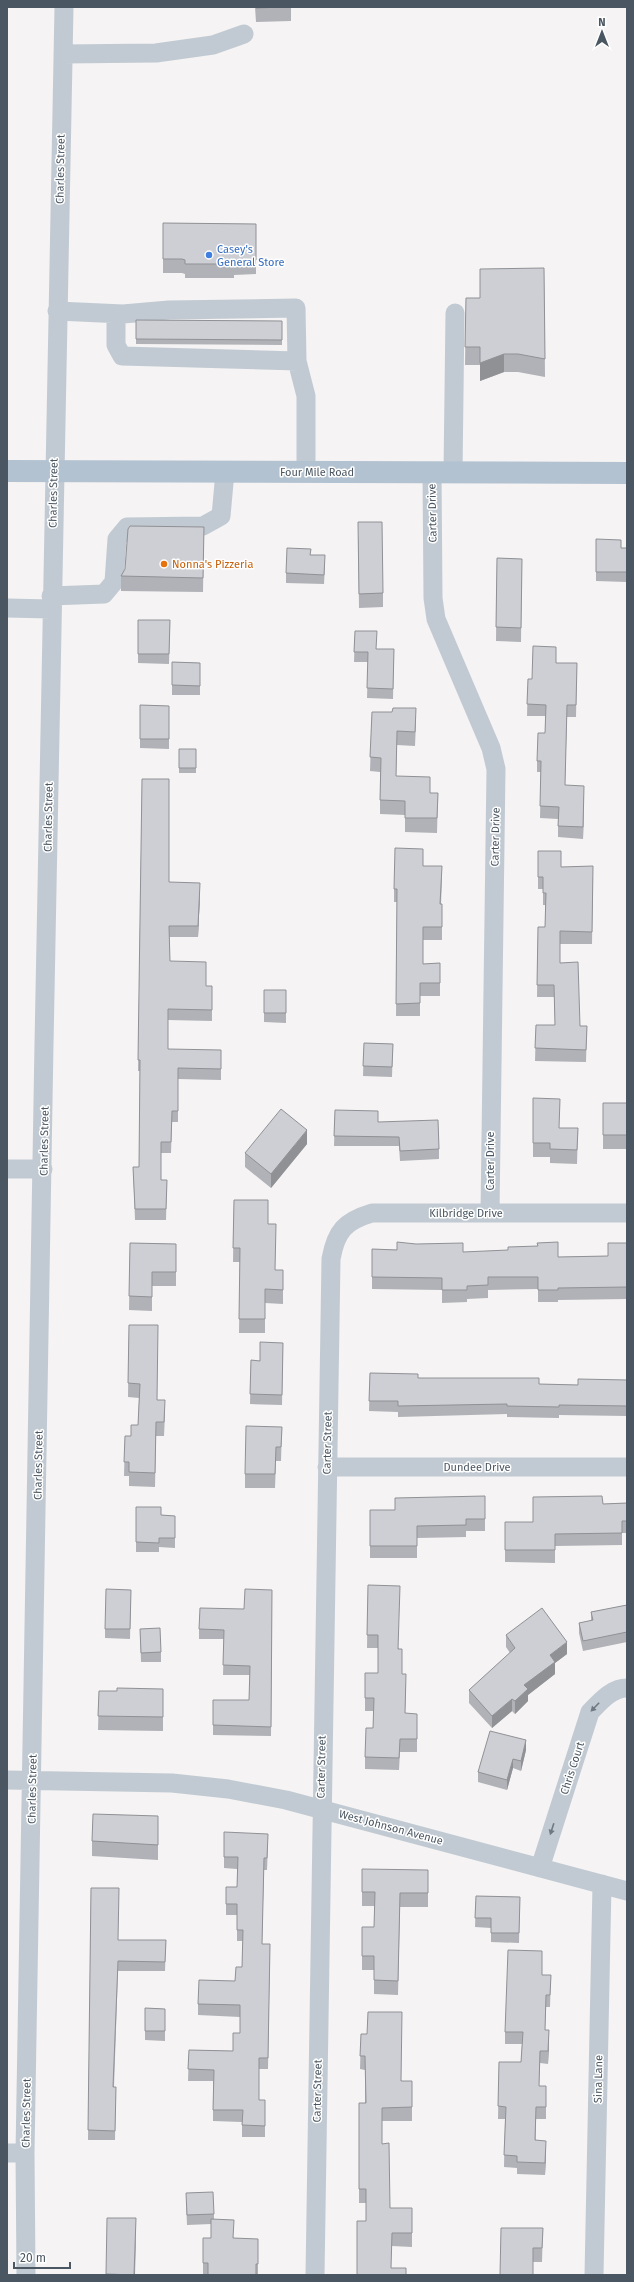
<svg xmlns="http://www.w3.org/2000/svg" width="634" height="2282" font-family="'Fira Sans',sans-serif">
<rect width="100%" height="100%" fill="#f5f3f3"/>
<g fill="none" stroke-linecap="round" stroke-linejoin="round">
<path stroke="#c1cad2" stroke-width="19" d="M63 54 156 53 213 45 244 34
M57 311 123 314 169 310 296 308 297 361 306 396V472
M116 314V345L122 356 297 361
M432 473 433 598 436 619 491 748 496 769 490 1213
M453 473 455 313
M51 596 104 594 114 582 117 539 127 527 203 526 221 516 225 472
M7 608 51 609
M7 1169H43
M327 1467H627
M7 1780 172 1783 228 1789 286 1800 627 1891
M540 1868 590 1712C600 1702 611 1688 627 1688
M7 2153H25
M26 2275 25 2153C38 1438 48 722 64 7
M315 2275 331 1259C336 1231 345 1221 372 1213H627
M594 2275 602 1884"/>
<path stroke="#b3c2d1" stroke-width="22" d="M7 471 627 473"/>
</g>
<path fill="#b0b2b7" d="M255 7H291V21L256 22Z
M163 223 256 224V274L234 275V278H185V274L182 273H163Z
M544 268 545 377 518 372H504L480 381V365H465L466 298H480Z
M136 320 282 321V345L136 344Z
M204 527 203 592 121 591V576Z
M358 536 383 593V607L359 608Z
M596 539 621 548H627V582L596 581Z
M311 555 325 565 324 584 286 583V573Z
M497 558 522 559 521 642 496 641Z
M138 620H170L169 664 138 663Z
M355 631 376 649H394L393 699 367 698 368 662H354Z
M172 662 200 663V695H172Z
M556 663H577L576 717H567L565 785 584 798 583 839 558 837V819L540 818 541 772H537V761L545 733V716H527L528 679H532Z
M140 705 169 706V749L140 748Z
M372 712 416 722 415 746 397 745 396 776 430 793H438L437 833 405 832V815L380 814V772L370 771Z
M179 749H196V773H179Z
M142 779 169 882 200 894 198 937H169L170 961 206 986 212 997V1021L168 1020V1049L221 1061V1080L178 1079V1122H172L171 1153H161V1180H167L166 1220H135L133 1167H139L140 1071H138Z
M538 851 561 867 593 878 592 944H560V963L580 1026H587L586 1062 535 1061 536 1025H555L554 997H537L538 927H545V905H543V889H538Z
M423 866 442 879 441 904H442V940H423V964L440 963V996H420V1016H396L397 902H394V889Z
M264 990H286V1023L264 1022Z
M364 1043 393 1044 392 1077 363 1076Z
M603 1103H627V1162V1149H603Z
M335 1110 378 1122 439 1149V1159L400 1161 399 1146H334Z
M559 1128H578L577 1164 550 1163V1157H533V1143Z
M307 1144 271 1188 245 1167V1153Z
M234 1200 268 1224 275 1270H283V1304L265 1303V1333H239L240 1262H233Z
M130 1243 176 1244V1286H152V1311L129 1310Z
M627 1243V1299L558 1300V1302H538V1289L488 1290V1298L467 1299V1302L442 1303V1290L372 1289V1249L463 1252 558 1257 608 1256Z
M129 1325 157 1400 165 1414 164 1436H156L155 1487 129 1486V1476H124L125 1436H131L138 1425 139 1398 128 1397Z
M283 1343 282 1405 250 1404 251 1360 260 1361Z
M370 1373 418 1378 539 1384 578 1385 627 1380V1416L559 1415V1418L507 1417V1414L398 1417V1412L369 1411Z
M282 1427 281 1461H276L275 1488H245V1474Z
M485 1496V1531H466V1537L417 1538V1558H370V1510H395Z
M627 1503V1533H622V1545L555 1546V1563L505 1562V1522H533L603 1504Z
M136 1507 161 1515 175 1516V1548L159 1547V1552H136Z
M368 1585 399 1649 402 1674 406 1687 405 1713 417 1726V1752H400L399 1770 365 1769V1757L373 1728 374 1711H365V1698L378 1673V1648H367Z
M131 1590 130 1639 105 1638V1629Z
M272 1590 271 1736 213 1735V1700H249L250 1675H223L224 1639H199V1629L244 1609Z
M627 1605V1642L583 1651 579 1633V1623L591 1621V1612Z
M140 1629 161 1652V1662H141Z
M506 1635 567 1654 555 1663V1674L528 1695V1701L515 1714 512 1711 492 1728 469 1703V1690L510 1653 506 1647Z
M163 1689V1731L98 1730 99 1691H117Z
M526 1750 521 1771 513 1768 507 1790 478 1782V1772Z
M158 1830V1860L92 1856V1841Z
M268 1845 267 1870H264L262 1944H270L268 2069H259V2100H265V2137H242V2122L213 2121V2081H188L189 2050 233 2051 240 2033V2017L198 2015V2004L235 1981 242 1967 243 1941H237V1915H226V1887H237V1869L224 1868V1857Z
M428 1870V1907H400L398 1995 374 1994V1970H362V1956L374 1927 375 1906H362V1892Z
M91 1888 118 1940H166L165 1971H118L114 2087H116L115 2140H88Z
M476 1896 520 1897 519 1943 491 1942V1928L475 1927Z
M542 1975H551L550 2007H546L545 2030 549 2042 548 2064 540 2063 539 2086H546V2119H536L535 2140 546 2153 545 2175 517 2174V2168L504 2167 505 2119H498L499 2062H521L522 2044H505V2032Z
M145 2008 165 2009V2041L145 2040Z
M361 2034 402 2081H412V2121H382V2144L390 2208H412V2247L392 2246 357 2275 366 2221V2203H359V2103H365V2070L360 2069Z
M186 2202 214 2214V2219L234 2238 258 2239V2275H203V2263L211 2238V2224L187 2225Z
M543 2228 542 2262H533L500 2275Z"/>
<path fill="#909195" d="M504 354V372L480 381V363Z
M584 786V798L583 839V827Z
M200 883V894L198 937V926Z
M307 1130V1144L271 1188V1174Z
M567 1642V1654L555 1663V1674L528 1695V1701L515 1714V1701L524 1685 550 1655Z
M512 1699V1711L492 1728V1716Z
M526 1740V1750L521 1771V1761Z
M513 1759V1768L507 1790V1780Z
M549 2030V2042L548 2064V2051Z
M536 2107V2119L535 2152V2140Z
M546 2141V2153L545 2175V2163Z
M136 2218V2232L135 2275H134Z"/>
<path fill="#cdcfd5" stroke="#909195" d="M256 7H284L256 8Z
M163 223 256 224V260L234 261V264H185V260L182 259H163Z
M544 268 545 359 518 354H504L480 363V347H465L466 298H480V269Z
M136 320 282 321V340L136 339Z
M358 522H382L383 593 359 594Z
M130 526 204 527 203 578 121 576 125 569 128 529Z
M596 539 621 540V548H627V572H596Z
M287 548 311 549 310 555H325L324 575 286 573Z
M497 558 522 559 521 628 496 627Z
M138 620H170L169 654H138Z
M355 631H377L376 649H394L393 689 367 688 368 652H354Z
M533 646 556 647V663H577L576 705H567L565 785 584 786 583 827 558 826 559 807 540 806 541 761H537L538 733H545L546 705 527 704 528 679H532Z
M172 662 200 663V686L172 685Z
M140 705 169 706V739H140Z
M393 708H416L415 732 397 731 396 776 430 777V793H438L437 818H405V801L380 800 381 758 370 757 372 712H392Z
M179 749H196V768H179Z
M142 779H169V882L200 883 198 926H169L170 961 206 962V986H212V1010L168 1009V1049L221 1050V1069L178 1068V1111H172L171 1142H161V1180H167L166 1209H135L133 1167H139L140 1060H138Z
M395 848 423 849V866H442L440 904H442V927H423V964L440 963V983H420V1003L396 1004 397 889H394Z
M538 851H561V867L593 866 592 932 560 931V963L578 962 580 1026H587L586 1050 535 1048 536 1025H555L554 985H537L538 927H545L546 893H543V877H538Z
M264 990H286V1013H264Z
M364 1043 393 1044 392 1067 363 1066Z
M533 1098 560 1099 559 1128H578L577 1150 550 1149V1143H533Z
M603 1103H627V1135H603Z
M281 1109 307 1130 271 1174 245 1153Z
M335 1110 378 1111V1122L438 1120 439 1149 400 1151 399 1137 334 1136Z
M234 1200H268V1224H276L275 1270H283V1290L265 1289V1319H239L240 1248H233Z
M397 1242 416 1244 463 1243V1252L508 1250V1247L538 1246 537 1243 558 1242V1257L608 1256V1243H627V1287L558 1288V1290H538V1277H488V1285L467 1286V1290H442V1278L372 1277V1249L397 1250Z
M130 1243 176 1244V1272H152V1297L129 1296Z
M129 1325H158L157 1400H165L164 1422H156L155 1473 129 1472V1462H124L125 1436H131V1425H138L140 1384 128 1383Z
M260 1342 283 1343 282 1395 250 1394 251 1360 260 1361Z
M370 1373 418 1374V1378H539V1384L578 1385V1379L627 1380V1406L559 1405V1407L507 1406V1404L398 1406V1401H369Z
M246 1426 282 1427 281 1447H276L275 1474H245Z
M485 1496V1519H466V1525L417 1526V1546H370V1510H395V1498Z
M602 1496 603 1504 627 1503V1521H622V1533L555 1534V1550H505V1522H533V1497Z
M136 1507H161V1515L175 1516V1538H159V1543L136 1542Z
M368 1585 400 1586 398 1649H402V1674H406L405 1713 417 1714V1739H400L399 1758 365 1757 366 1728H373L374 1698H365V1673H378V1635H367Z
M106 1589 131 1590 130 1629H105Z
M245 1589 272 1590 271 1727 213 1725V1700H249L250 1666 223 1665 224 1630 199 1629 200 1608 244 1609Z
M627 1605V1632L583 1641 579 1623 593 1620 591 1612Z
M542 1608 567 1642 550 1655 555 1662 524 1685 528 1689 515 1701 512 1699 492 1716 469 1690 515 1648 506 1635Z
M160 1628 161 1652 141 1653 140 1629Z
M117 1688 163 1689V1717L98 1716 99 1691H117Z
M490 1731 526 1740 521 1761 513 1759 507 1780 478 1772Z
M93 1814 158 1816V1845L92 1841Z
M224 1832 268 1834 267 1858H264L262 1944H270L268 2058H259V2100H265V2126L242 2125 243 2110H213L214 2070 188 2069 189 2050 233 2051V2033H240V2005L198 2004 199 1980 235 1981 236 1967H242L243 1930H237V1904H226V1887H237L238 1857H224Z
M362 1869 428 1870V1893H400L398 1981 374 1980V1956H362V1927H374L375 1892H362Z
M91 1888H119L118 1940H166L165 1962 118 1961 113 2087H116L115 2131 88 2130Z
M476 1896 520 1897 519 1933H491V1918H475Z
M508 1950 542 1951V1975H551L550 1995H546L545 2030H549L548 2051H540L539 2086H546V2107H536L535 2140 546 2141 545 2163 517 2162V2156L504 2155 506 2107 498 2106 499 2062H521L523 2032H505Z
M145 2008 165 2009V2031H145Z
M368 2012H402L401 2081H412V2107L382 2108V2144L389 2143 390 2208H412V2233H392L391 2268H406V2275H357V2221H366V2189H359V2103H366L365 2056H360L361 2034H367Z
M213 2192 214 2214 187 2215 186 2193Z
M107 2218H136L134 2275 106 2274Z
M211 2219 234 2220 233 2238 258 2239V2264H256V2275H208V2263H203V2238H211Z
M501 2228H543L542 2248H533V2275H500Z"/>
<defs><path id="oneway-solid" d="M-6-.8H1V-3.2L6.5 0L1 3.2V.8H-6Z"/></defs>
<g fill="#6e7983">
<use href="#oneway-solid" transform="translate(595 1707) rotate(134)"/>
<use href="#oneway-solid" transform="translate(552 1829) rotate(108)"/>
</g>
<circle fill="#3f7fe0" stroke="#fff" stroke-width="1.5" cx="209" cy="255" r="4"/>
<circle fill="#e8710a" stroke="#fff" stroke-width="1.5" cx="164" cy="564" r="4"/>
<g text-anchor="middle" stroke-width="3" stroke-linejoin="round" paint-order="stroke">
<g font-size="11" fill="#4a5661" stroke="#fff">
<text transform="translate(60 169) rotate(-89)" y="4">Charles Street</text>
<text x="317" y="476">Four Mile Road</text>
<text transform="translate(53 493) rotate(-89)" y="4">Charles Street</text>
<text transform="translate(432 513) rotate(-91)" y="4">Carter Drive</text>
<text transform="translate(48 817) rotate(-89)" y="4">Charles Street</text>
<text transform="translate(495 837) rotate(-89)" y="4">Carter Drive</text>
<text transform="translate(44 1141) rotate(-89)" y="4">Charles Street</text>
<text transform="translate(490 1161) rotate(-90)" y="4">Carter Drive</text>
<text x="466" y="1217">Kilbridge Drive</text>
<text transform="translate(327 1443) rotate(-89)" y="4">Carter Street</text>
<text transform="translate(38 1465) rotate(-89)" y="4">Charles Street</text>
<text x="477" y="1471">Dundee Drive</text>
<text transform="translate(321 1767) rotate(-89)" y="4">Carter Street</text>
<text transform="translate(572 1768) rotate(-72)" y="4">Chris Court</text>
<text transform="translate(32 1789) rotate(-89)" y="4">Charles Street</text>
<text transform="translate(391 1827) rotate(15)" y="4">West Johnson Avenue</text>
<text transform="translate(598 2079) rotate(-89)" y="4">Sina Lane</text>
<text transform="translate(317 2091) rotate(-89)" y="4">Carter Street</text>
<text transform="translate(26 2113) rotate(-89)" y="4">Charles Street</text>
</g>
<g font-size="11" fill="#366cbe" stroke="#fff" text-anchor="start">
<text x="217" y="253">Casey's<tspan x="217" dy="13">General Store</tspan></text>
</g>
<g font-size="11" fill="#c56008" stroke="#fff" text-anchor="start">
<text x="172" y="568">Nonna's Pizzeria</text>
</g>
</g>
<rect width="634" height="2282" fill="none" stroke="#4a5661" stroke-width="16"/>
<g transform="translate(602 32)" stroke="#ffffff" stroke-width="3" paint-order="stroke">
<path d="M0-3L7 15L0 10L-7 15Z" fill="#4a5661"/>
<text y="-6" font-size="11" font-weight="bold" text-anchor="middle" fill="#4a5661">N</text>
</g>
<path d="M14 2262v6h56v-6" fill="none" stroke="#4a5661" stroke-width="2"/>
<text x="20" y="2262" font-size="12" fill="#4a5661" stroke="#ffffff" stroke-width="3" paint-order="stroke">20 m</text>
</svg>
